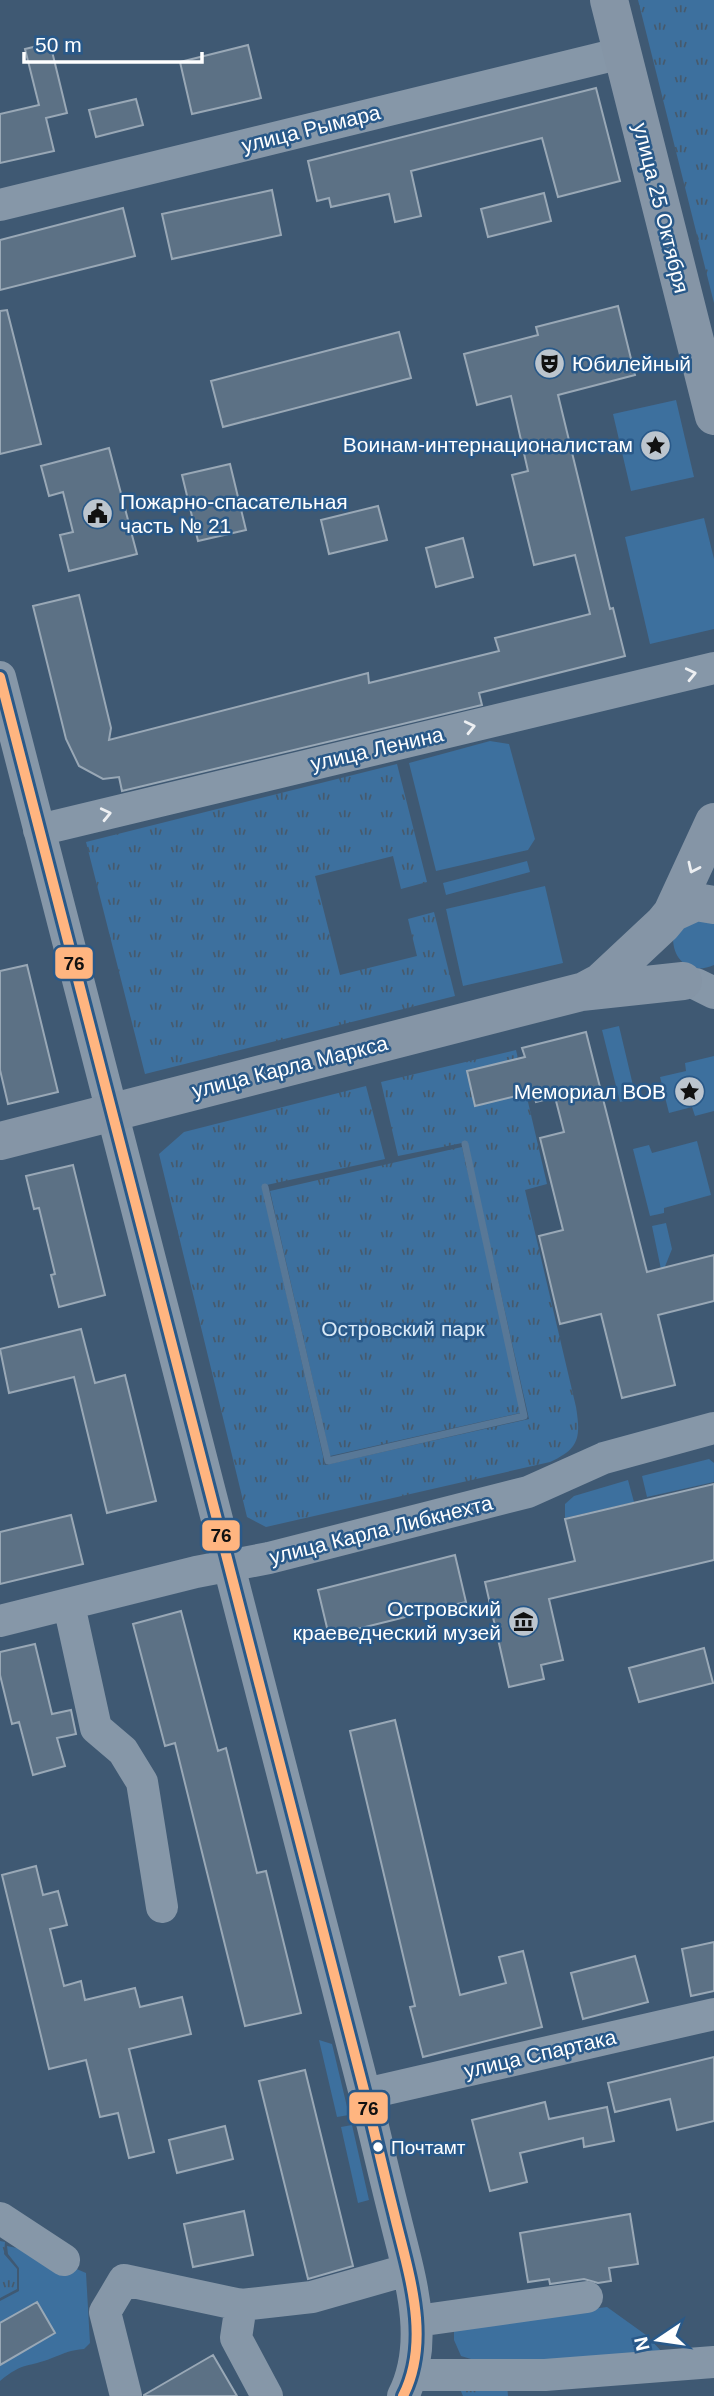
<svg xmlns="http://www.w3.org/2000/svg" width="714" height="2396" font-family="Helvetica,sans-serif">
<defs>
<pattern id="park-tufts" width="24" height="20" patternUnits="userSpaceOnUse" patternTransform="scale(1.75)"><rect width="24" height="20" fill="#3d709e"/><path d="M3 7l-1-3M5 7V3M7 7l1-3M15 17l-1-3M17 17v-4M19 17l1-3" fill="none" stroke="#465a6d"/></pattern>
</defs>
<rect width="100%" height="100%" fill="#3f5973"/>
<path fill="#3d709e" d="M676 400 694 477 631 491 613 414Z
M704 518 714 559V629L650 644 625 537Z
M490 741 509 744 535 839 528 850 436 871 409 763Z
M527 861 530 872 446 895 443 883Z
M545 886 563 963 463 986 446 909Z
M689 918 714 921V965C692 975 673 962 673 938Z
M619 1026 636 1098 620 1102 602 1030Z
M714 1056V1111L695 1116 692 1107 669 1113 660 1077 686 1071 685 1063Z
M697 1141 711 1195 664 1208V1213L650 1216 633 1149 649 1145 652 1153Z
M666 1223 672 1249 662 1274 652 1226Z
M709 1459 714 1463V1482L647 1497 642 1476Z
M628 1480 634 1502 565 1518V1504L574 1496Z
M319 2040 332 2044 349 2115 337 2117Z
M352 2125 369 2200 358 2203 341 2127Z
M7 2246 37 2252 86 2273 90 2343 84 2349C70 2350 65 2353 52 2358 28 2368 24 2361 0 2381V2301L19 2291V2268L8 2254Z
M607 2307 646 2335 665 2355 552 2362 471 2359 461 2356 454 2340V2327Z"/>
<path fill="url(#park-tufts)" d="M638 0H714V303Z
M397 764 427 882 401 889 393 856 315 876 340 975 417 956 408 919 434 912 455 996 145 1074 86 842Z
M516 1050 547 1184 525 1190 576 1407C581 1438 579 1449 550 1462L266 1527 247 1517 159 1154 184 1132 366 1086 385 1159 262 1186 325 1465 529 1419 467 1142 398 1156 381 1082Z
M462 1147 524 1412 330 1456 270 1191Z
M0 2241 5 2242 4 2254 17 2269V2289L0 2298Z
M507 2385 508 2396H463L460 2389Z"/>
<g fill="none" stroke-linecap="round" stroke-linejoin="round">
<path stroke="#587897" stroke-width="7" d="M265 1187 328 1461 524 1416 465 1144"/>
</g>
<path fill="#5c7185" stroke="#99a8b6" stroke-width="2" d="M50 43 67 113 46 118 54 151 0 163V114L39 105 25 49Z
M248 45 261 98 192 114 180 62Z
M596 88 620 181 558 197 542 138 411 171 421 216 395 222 389 194 331 207 329 198 317 201 308 161Z
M136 99 143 125 96 137 89 110Z
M272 190 281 235 172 259 162 214Z
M544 193 551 221 488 237 481 209Z
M123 208 135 256 0 290V240Z
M618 306 635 375 558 395 610 609 613 608 625 656 479 693 482 705 122 791 119 777 103 779 79 766 66 739 33 606 79 595 111 728 109 740 368 673 369 683 499 651 495 638 590 614 575 555 534 565 512 475 528 471 511 396 477 405 464 354 538 335 536 327Z
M7 310 41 444 0 454V311Z
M399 332 411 378 223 427 211 381Z
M109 448 137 554 69 571 60 535 73 532 63 492 49 496 41 466Z
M230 464 246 530 198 541 182 475Z
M378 506 387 540 329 554 321 520Z
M463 538 473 577 436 587 426 548Z
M27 965 58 1092 8 1104 0 1070V971Z
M586 1032 647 1272 714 1255V1301L658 1315 675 1385 622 1398 601 1314 560 1324 539 1236 563 1230 540 1138 564 1132 555 1097 536 1102 533 1092 475 1106 467 1071 525 1057 522 1048Z
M73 1165 105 1295 59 1307 51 1275 55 1274 39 1208 34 1209 26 1176Z
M81 1329 95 1383 125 1375 156 1501 107 1513 74 1377 9 1393 0 1349Z
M714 1484V1560L549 1599 563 1660 541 1665 544 1679 509 1687 485 1582 575 1561 565 1519Z
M71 1515 83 1564 0 1584V1532Z
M455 1555 466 1602 329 1636 318 1590Z
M181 1611 218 1751 226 1748 257 1873 266 1871 301 2013 245 2026 175 1743 165 1746 133 1624Z
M35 1644 52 1714 71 1710 76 1734 57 1738 65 1766 33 1775 19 1722 12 1724 0 1675V1652Z
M704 1648 713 1683 639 1702 629 1668Z
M395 1720 460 1995 506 1983 499 1957 523 1951 542 2027 423 2057 410 2007 415 2006 350 1731Z
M36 1866 43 1895 58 1891 67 1925 50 1929 64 1986 81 1981 85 2000 135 1988 140 2007 182 1997 191 2034 129 2049 154 2152 129 2158 118 2113 100 2117 86 2060 49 2069 2 1875Z
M714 1942V1991L691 1996 682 1949Z
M635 1956 648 2002 583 2019 571 1973Z
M714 2057V2121L677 2130 670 2099 615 2112 608 2083Z
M305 2070 353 2266 308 2279 259 2081Z
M545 2102 549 2119 607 2107 614 2141 584 2147 583 2138 520 2153 527 2182 490 2191 472 2120Z
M225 2126 233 2159 177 2173 169 2140Z
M244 2211 253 2255 193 2267 184 2224Z
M630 2214 638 2264 609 2268 611 2281 598 2283 584 2279 550 2284 549 2279 528 2282 520 2233Z
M37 2302 55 2333 0 2365V2323Z
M213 2355 237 2396H144V2395Z"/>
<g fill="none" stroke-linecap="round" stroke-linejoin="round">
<path stroke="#8697a8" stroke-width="32" d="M0 205 622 53
M0 677 365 2094C375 2134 384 2174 394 2213 408 2272 432 2339 403 2396
M39 830 714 668
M696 984 714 993
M69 1605 96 1728 123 1751 142 1782 162 1907
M0 1621 196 1572 269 1558 528 1492 604 1458 714 1428
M365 2094 714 2014
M0 2218 64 2260
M241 2305 236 2338 267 2396
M417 2321 587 2297
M412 2375H545L714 2362
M126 2396 105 2312 124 2280 241 2305 312 2297 407 2270"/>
<path stroke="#8595a6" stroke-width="38" d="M609 0 714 416
M672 913 696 902 714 905
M586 990 601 982 663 924 672 913 714 822
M0 1141 581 992 683 981"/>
<defs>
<path id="bus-1" d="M0 677 365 2094C375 2134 384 2174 394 2213 408 2272 432 2339 403 2396"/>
</defs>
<use href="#bus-1" stroke="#295989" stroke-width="16"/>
<use href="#bus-1" stroke="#ffb580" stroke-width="10"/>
</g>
<defs><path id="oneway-chevron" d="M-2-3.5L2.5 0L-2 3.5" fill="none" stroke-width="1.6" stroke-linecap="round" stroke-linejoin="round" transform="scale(1.75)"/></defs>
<g stroke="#edeff2">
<use href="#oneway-chevron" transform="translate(691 674) rotate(-13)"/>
<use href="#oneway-chevron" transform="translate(470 727) rotate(-13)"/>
<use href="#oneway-chevron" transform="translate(106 814) rotate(-13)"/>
<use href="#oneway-chevron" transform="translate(693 868) rotate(115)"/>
</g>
<defs>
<symbol id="theatre-disc" viewBox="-11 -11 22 22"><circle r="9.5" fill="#bcc5ce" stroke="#295989"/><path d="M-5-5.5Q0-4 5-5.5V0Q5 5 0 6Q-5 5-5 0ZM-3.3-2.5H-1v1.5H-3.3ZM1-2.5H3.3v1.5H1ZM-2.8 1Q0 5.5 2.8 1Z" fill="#111"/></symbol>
<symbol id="sight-disc" viewBox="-11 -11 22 22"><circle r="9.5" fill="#bcc5ce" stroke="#295989"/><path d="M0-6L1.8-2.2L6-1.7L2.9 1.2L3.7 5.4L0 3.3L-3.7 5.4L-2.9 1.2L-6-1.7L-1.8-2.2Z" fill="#111"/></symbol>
<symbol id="civic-disc" viewBox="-11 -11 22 22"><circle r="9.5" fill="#bcc5ce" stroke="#295989"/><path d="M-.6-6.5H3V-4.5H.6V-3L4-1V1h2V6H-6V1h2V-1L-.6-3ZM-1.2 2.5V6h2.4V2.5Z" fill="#111"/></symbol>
<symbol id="museum-disc" viewBox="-11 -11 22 22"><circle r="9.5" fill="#bcc5ce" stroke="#295989"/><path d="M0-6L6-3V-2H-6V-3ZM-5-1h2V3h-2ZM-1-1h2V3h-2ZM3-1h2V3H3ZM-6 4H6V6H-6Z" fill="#111"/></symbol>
</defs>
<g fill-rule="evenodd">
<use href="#theatre-disc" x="532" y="346" width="35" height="35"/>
<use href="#sight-disc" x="638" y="428" width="35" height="35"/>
<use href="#civic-disc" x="80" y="496" width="35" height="35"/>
<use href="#sight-disc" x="672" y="1074" width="35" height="35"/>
<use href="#museum-disc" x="506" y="1604" width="35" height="35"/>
</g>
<circle fill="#fff" stroke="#295989" stroke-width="2.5" cx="378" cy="2147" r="6"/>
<g text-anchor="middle" stroke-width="5" stroke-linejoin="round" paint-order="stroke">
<g font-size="19" fill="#fff" stroke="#295989" text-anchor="start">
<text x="391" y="2154">Почтамт</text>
</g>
<g font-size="21" fill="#fff" stroke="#295989">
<text transform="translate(311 129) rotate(-14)" y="7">улица Рымара</text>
<text transform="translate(661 208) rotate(76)" y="7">улица 25 Октября</text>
<text transform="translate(377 749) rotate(-13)" y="7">улица Ленина</text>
<text transform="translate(290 1067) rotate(-14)" y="7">улица Карла Маркса</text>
<text transform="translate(381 1530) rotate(-14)" y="7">улица Карла Либкнехта</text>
<text transform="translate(540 2054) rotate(-13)" y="7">улица Спартака</text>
</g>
<g font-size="21" fill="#fff" stroke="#295989" text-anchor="end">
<text x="572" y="371" text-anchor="start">Юбилейный</text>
<text x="633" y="452">Воинам-интернационалистам</text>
<text x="120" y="509" text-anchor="start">Пожарно-спасательная<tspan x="120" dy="24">часть № 21</tspan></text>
<text x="666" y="1099">Мемориал ВОВ</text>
<text x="501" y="1616">Островский<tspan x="501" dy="24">краеведческий музей</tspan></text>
</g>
<g font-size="21" fill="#d9e9f7" stroke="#295989">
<text x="403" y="1336">Островский парк</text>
</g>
</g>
<g stroke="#295989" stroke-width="2.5">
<rect x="54" y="946" width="40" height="34" rx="7" fill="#ffb580"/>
<rect x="201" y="1519" width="40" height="33" rx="7" fill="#ffb580"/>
<rect x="348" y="2091" width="41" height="34" rx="7" fill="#ffb580"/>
</g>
<g font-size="19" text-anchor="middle" font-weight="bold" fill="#111">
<text x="74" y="970">76</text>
<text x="221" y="1542">76</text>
<text x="368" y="2115">76</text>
</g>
<g transform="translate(658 2340) rotate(257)" stroke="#295989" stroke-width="5" paint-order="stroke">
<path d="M0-5L12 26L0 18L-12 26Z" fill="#ffffff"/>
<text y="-10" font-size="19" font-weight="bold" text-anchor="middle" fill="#ffffff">N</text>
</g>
<path d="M24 52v10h178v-10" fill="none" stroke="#ffffff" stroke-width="3.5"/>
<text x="35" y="52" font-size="21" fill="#ffffff" stroke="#295989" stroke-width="5" paint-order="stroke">50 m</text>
</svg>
